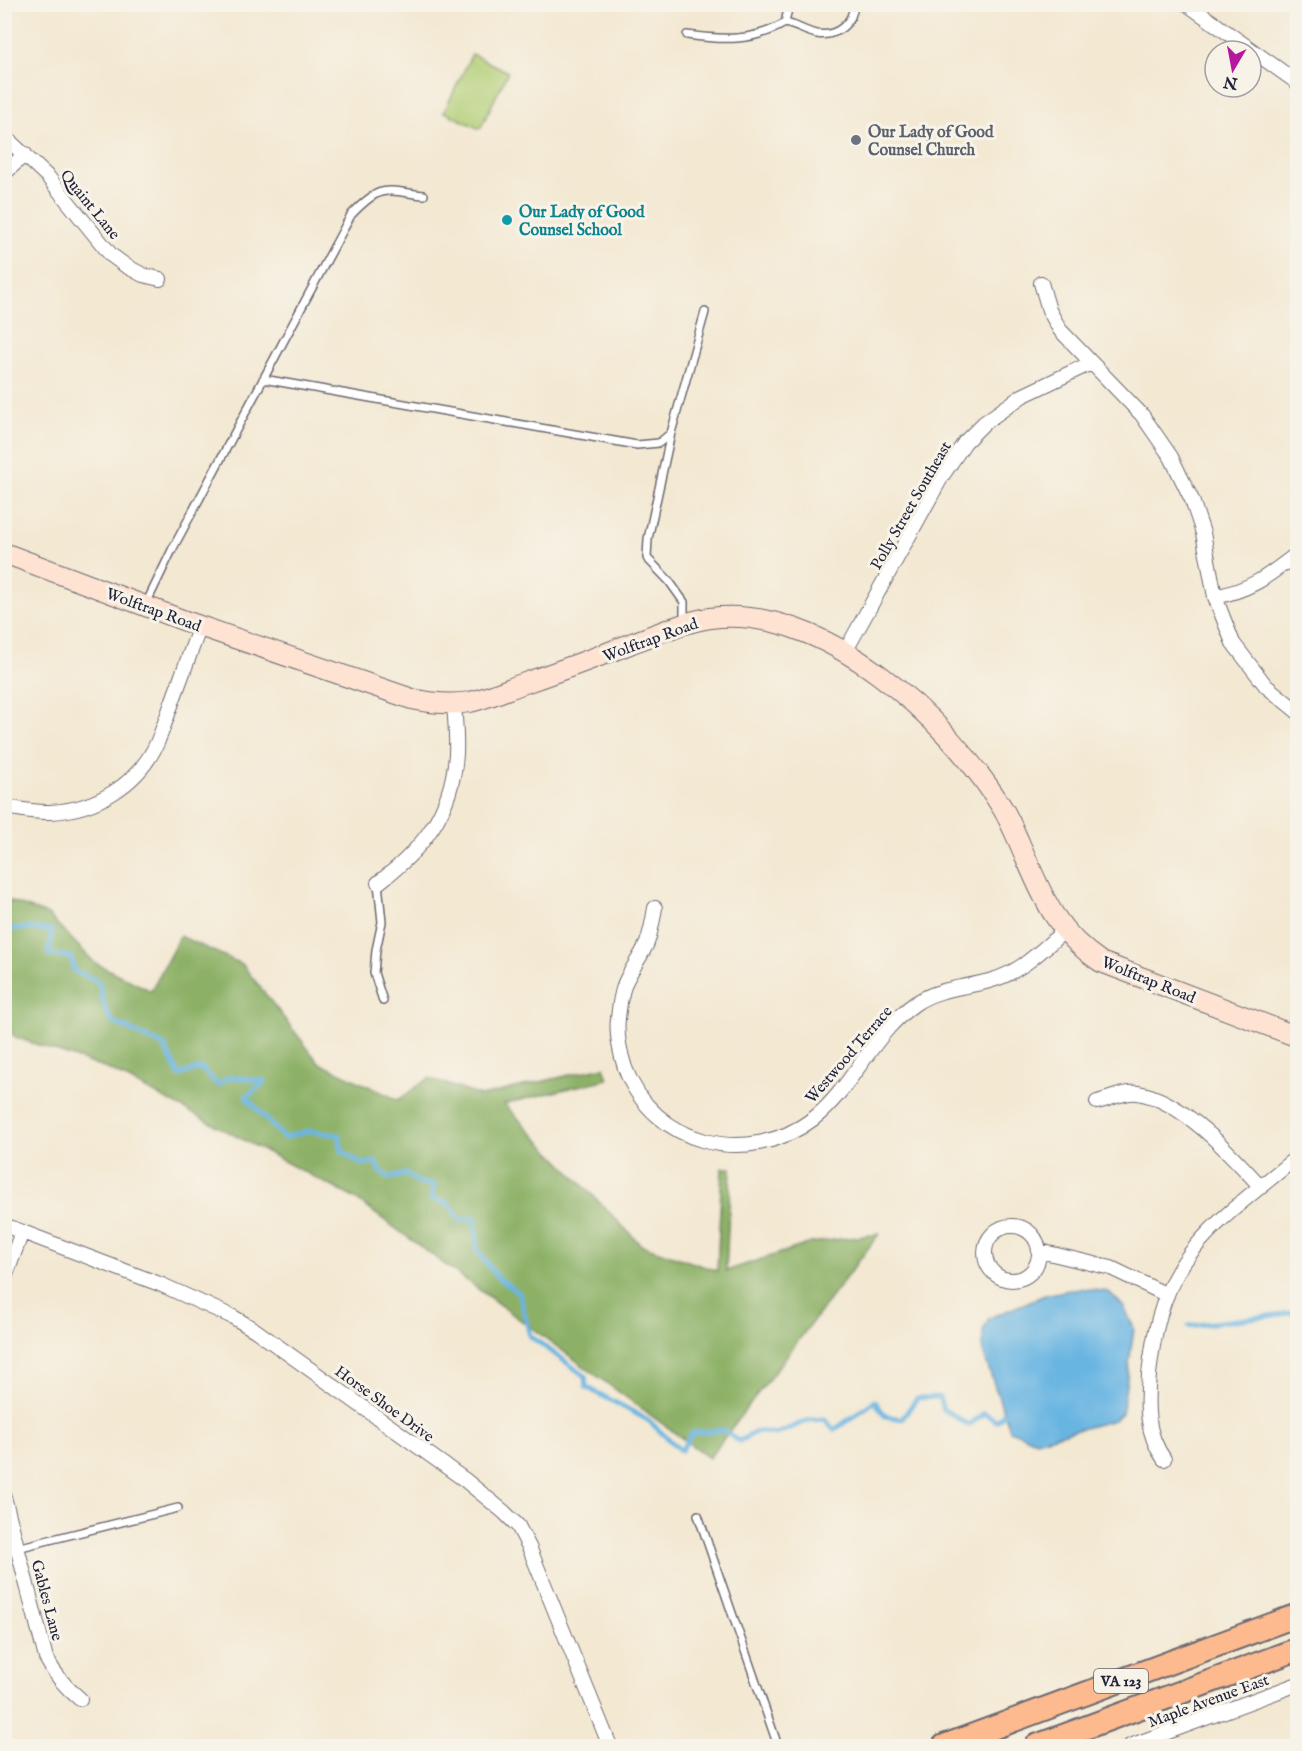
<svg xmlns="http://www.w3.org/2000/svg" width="1302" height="1751" font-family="'IM FELL English',serif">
<rect width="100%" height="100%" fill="#f7f3e8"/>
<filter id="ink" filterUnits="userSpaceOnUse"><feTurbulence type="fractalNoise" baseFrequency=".0167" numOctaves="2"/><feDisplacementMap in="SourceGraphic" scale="12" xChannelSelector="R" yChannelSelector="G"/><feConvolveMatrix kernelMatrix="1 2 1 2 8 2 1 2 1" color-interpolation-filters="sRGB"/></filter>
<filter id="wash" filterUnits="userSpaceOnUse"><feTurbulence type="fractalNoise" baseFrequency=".008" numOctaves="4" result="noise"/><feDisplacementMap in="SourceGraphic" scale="24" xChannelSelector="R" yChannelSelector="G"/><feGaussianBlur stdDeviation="1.35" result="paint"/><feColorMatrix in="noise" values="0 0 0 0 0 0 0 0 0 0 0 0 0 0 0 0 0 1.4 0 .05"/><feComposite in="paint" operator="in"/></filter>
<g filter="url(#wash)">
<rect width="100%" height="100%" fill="#f3e8d2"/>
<path fill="#b1ce74" stroke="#6a7858" stroke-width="1.5" d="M472 54 508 72 480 129 444 112Z"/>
<path fill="#8cb166" stroke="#576a50" stroke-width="1.5" d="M5 899 48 915 95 963 151 991 180 936 242 964 319 1063 398 1100 429 1078 481 1096 604 1067 608 1079 504 1104 641 1245 717 1271 722 1168H731L726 1271 811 1243 879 1234 709 1458 354 1198 110 1070 15 1037 5 1026Z"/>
<path fill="#69b5e2" stroke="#466c8e" stroke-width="1.5" d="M1079 1288 1109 1292 1124 1307 1134 1328 1122 1413 1114 1420 1036 1441 1010 1430 983 1352V1331L989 1318 1045 1295Z"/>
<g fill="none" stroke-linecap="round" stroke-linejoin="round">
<path stroke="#69b5e2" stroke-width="5" d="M4 929 29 928 52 931 48 954 71 957 74 971 99 982 103 1002 111 1021 164 1046 179 1075 201 1068 218 1085 230 1077 265 1081 246 1097 284 1138 307 1131 339 1135 342 1151 361 1164 375 1162 380 1171 390 1178 406 1174 419 1183 434 1185 431 1199 448 1203 461 1220 475 1218 477 1250 497 1277 519 1293 530 1336 585 1376 586 1387 648 1420 681 1451 692 1433 723 1430 739 1441 758 1431 776 1434 809 1420 825 1419 834 1430 875 1401 885 1416 902 1419 917 1398 939 1397 943 1409 969 1425 984 1413 997 1421 1006 1411H1008
M1189 1326 1298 1312"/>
</g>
</g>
<g filter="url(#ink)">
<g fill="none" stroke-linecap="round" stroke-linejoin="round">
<defs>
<path id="lane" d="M785 23C796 25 806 32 817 34 836 37 853 24 854 4
M687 35C722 40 753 42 785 23L789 4
M263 379 637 445 659 443 671 433 705 312
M671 433 648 539 647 558 669 581 684 602V622
M146 604 172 550 351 215C381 184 383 190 424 195
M378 883 382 922 376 950 374 973 383 1001
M698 1515 778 1746
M17 1548 178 1508"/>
<path id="street" d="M1187 4 1298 83
M4 136 48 177 111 255 126 266 143 275 160 279
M4 174 25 154
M1041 283 1049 310 1060 330 1142 415 1171 457 1192 500 1203 533 1215 597 1233 643 1266 686 1298 712
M1215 597C1253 589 1268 576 1298 553
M845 652 942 476 965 442 984 423 1022 396 1091 363
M4 807C19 809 35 813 50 812 95 810 138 785 157 743 163 729 168 714 173 700 182 675 191 650 200 626
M378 883C423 849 452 812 456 754 457 737 455 720 454 703
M655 908C653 920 651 932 647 943 641 957 631 969 625 983 621 994 619 1007 618 1019 616 1035 620 1052 625 1068 654 1146 748 1168 813 1119 852 1089 874 1031 916 1003 939 988 964 988 989 981 1020 973 1041 951 1064 931
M1097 1102C1110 1099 1125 1091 1138 1093 1182 1100 1232 1155 1261 1187
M4 1225 162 1285 233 1317 255 1330 465 1480 504 1512 518 1526 529 1547 610 1746
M985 1253a27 27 0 1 1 54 0a27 27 0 1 1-54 0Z
M1040 1251 1111 1268 1167 1295
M4 1280 22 1232
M1164 1459C1146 1434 1146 1405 1149 1375 1153 1336 1161 1296 1184 1262 1213 1220 1259 1189 1298 1156
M4 1497 46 1658C55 1675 65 1687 80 1699
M1130 1746 1298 1684"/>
<path id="secondary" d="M4 553 188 622 412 699C431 703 451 705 470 702 488 698 505 690 522 684 559 671 596 658 632 643 657 634 683 622 710 618 823 603 948 719 1003 809 1009 819 1014 831 1019 842 1041 892 1053 930 1101 962L1298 1037"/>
<path id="primary" d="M944 1746 1298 1615
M1036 1746 1298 1649"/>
</defs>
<use href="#lane" stroke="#6b6770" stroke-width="10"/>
<use href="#street" stroke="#6b6770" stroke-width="16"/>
<use href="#secondary" stroke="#6b6770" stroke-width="22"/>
<use href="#primary" stroke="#6b6770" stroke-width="26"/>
<use href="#lane" stroke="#fff" stroke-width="7"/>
<use href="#street" stroke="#fff" stroke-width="14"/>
<use href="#secondary" stroke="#fee3d2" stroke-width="20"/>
<use href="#primary" stroke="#fcba8e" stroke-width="22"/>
</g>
</g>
<circle fill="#6b7280" stroke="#f7f3e8" stroke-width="2" cx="856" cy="140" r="6"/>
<circle fill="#0f9aa8" stroke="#f7f3e8" stroke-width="2" cx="507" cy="220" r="6"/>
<g text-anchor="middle" stroke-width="6" stroke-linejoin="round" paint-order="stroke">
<rect fill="#f7f3e8" stroke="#62616f" stroke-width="1.5" x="1094" y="1669" width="54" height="24" rx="4.5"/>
<g font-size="15" font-weight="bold" fill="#22223b">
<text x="1121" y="1686">VA 123</text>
</g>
<g font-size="16" font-weight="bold" fill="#5b616d" stroke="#f7f3e8" text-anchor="start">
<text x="868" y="137">Our Lady of Good<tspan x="868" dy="18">Counsel Church</tspan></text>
</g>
<g font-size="16" fill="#22223b" stroke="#f7f3e8">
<text transform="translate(91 204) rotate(51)" y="6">Quaint Lane</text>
<text transform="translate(910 505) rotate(-60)" y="6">Polly Street Southeast</text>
<text transform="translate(154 609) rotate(20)" y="6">Wolftrap Road</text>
<text transform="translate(650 639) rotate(-20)" y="6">Wolftrap Road</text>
<text transform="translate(1149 979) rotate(22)" y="6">Wolftrap Road</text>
<text transform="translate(848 1054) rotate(-49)" y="6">Westwood Terrace</text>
<text transform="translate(385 1403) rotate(36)" y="6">Horse Shoe Drive</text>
<text transform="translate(48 1600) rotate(75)" y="6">Gables Lane</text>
<text transform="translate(1208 1700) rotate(-20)" y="6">Maple Avenue East</text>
</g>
<g font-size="16" font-weight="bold" fill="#0d838f" stroke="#f7f3e8" text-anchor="start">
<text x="519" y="217">Our Lady of Good<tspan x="519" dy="18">Counsel School</tspan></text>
</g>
</g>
<rect width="1302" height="1751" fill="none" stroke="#f7f3e8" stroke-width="24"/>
<g transform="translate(1233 69) rotate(190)"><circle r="28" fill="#f7f3e8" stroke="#a29fa3" stroke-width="1.5"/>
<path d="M0-4.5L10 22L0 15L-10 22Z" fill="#b5179e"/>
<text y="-9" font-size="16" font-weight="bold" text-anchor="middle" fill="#22223b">N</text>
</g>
</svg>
